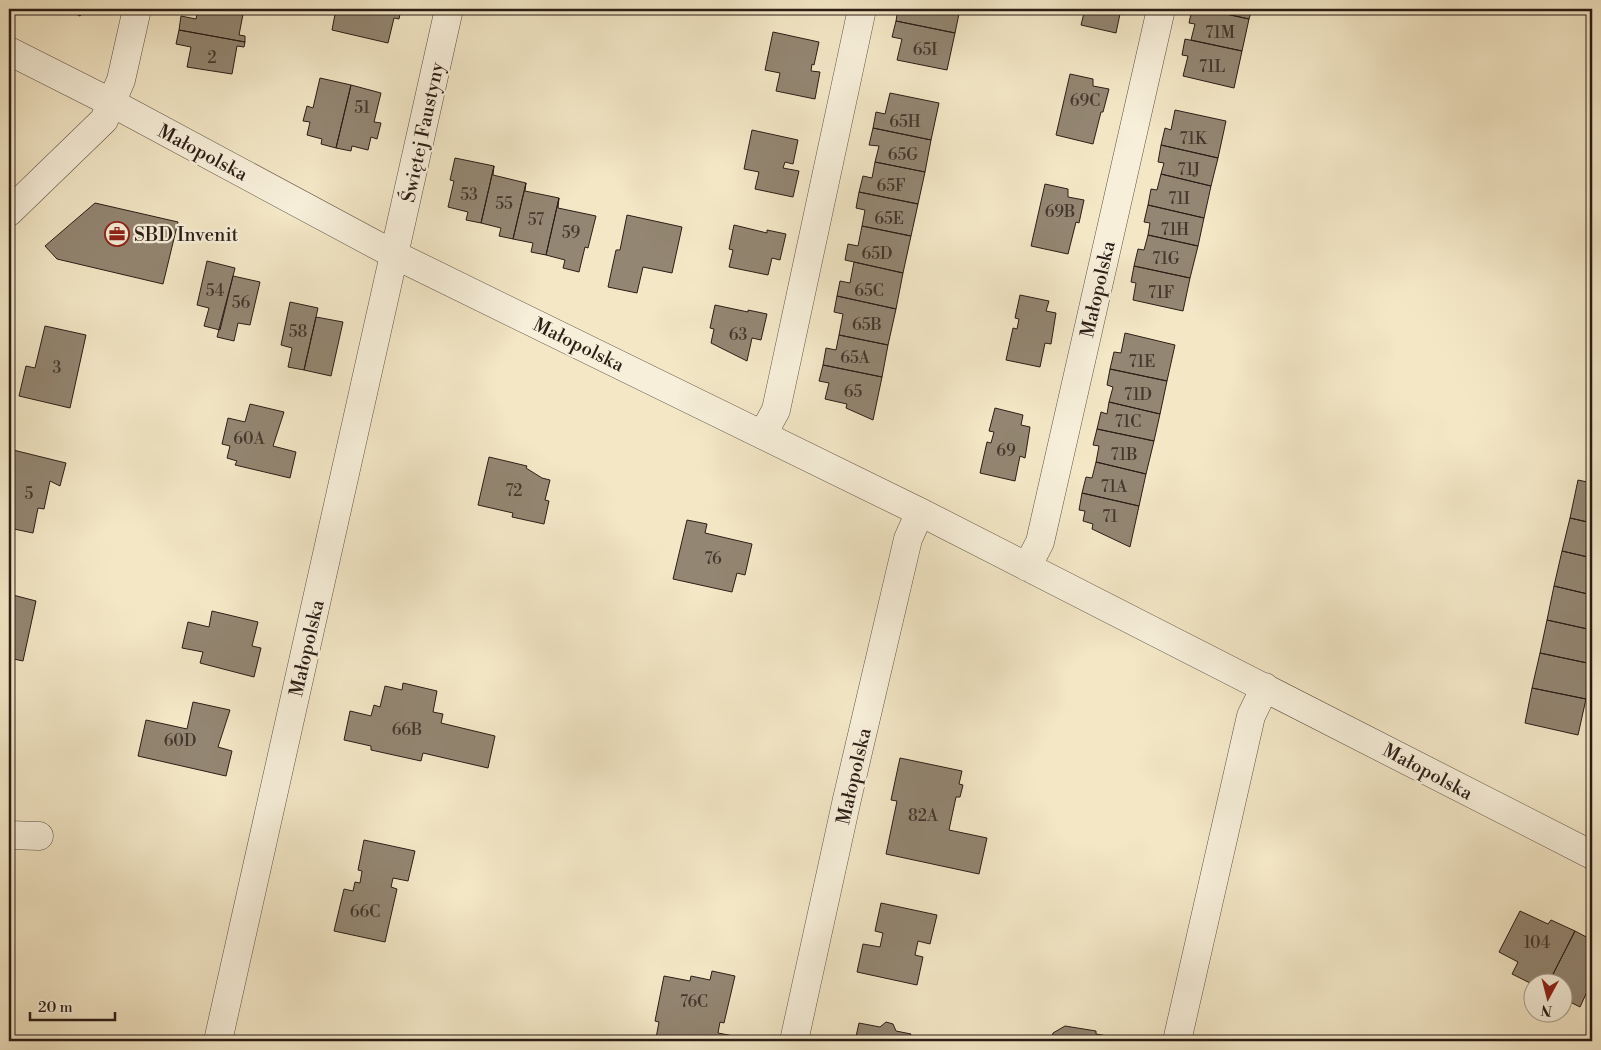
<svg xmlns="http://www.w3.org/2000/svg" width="1601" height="1050" font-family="'Libre Bodoni',serif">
<rect width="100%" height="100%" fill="#f3e7c6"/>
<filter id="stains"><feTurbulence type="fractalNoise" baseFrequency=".004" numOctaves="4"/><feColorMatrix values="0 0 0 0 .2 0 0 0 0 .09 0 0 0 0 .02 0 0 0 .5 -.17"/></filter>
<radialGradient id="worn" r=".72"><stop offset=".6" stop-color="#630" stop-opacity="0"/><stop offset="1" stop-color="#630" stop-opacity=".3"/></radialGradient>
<path fill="#938672" stroke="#2b1d16" d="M66 9H84L80 16Z
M198 9H244L239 35 245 36V42L179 30 181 16 196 19Z
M336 9H401L399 19 394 18 388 43 332 30Z
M898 9H960L955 33 896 21Z
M1085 9H1127H1121L1116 33 1081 25Z
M1192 9H1203L1249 19 1242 51 1191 40 1195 24 1189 23Z
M1203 9H1252L1249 19Z
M896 21 955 33 947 70 897 60 902 39 892 37Z
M179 30 245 42 244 47 237 46 232 74 187 67 191 47 176 44Z
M773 32 819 42 814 65 812 64 811 71 820 72 815 99 776 91 780 73 765 70Z
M1185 39 1242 51 1234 88 1183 76 1188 56 1182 55Z
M1070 74 1093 79V86L1109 89 1103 112H1101L1093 144 1056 135Z
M320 78 351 85 336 148 321 144 322 139 307 135 310 122 303 121 307 106 313 108Z
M351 85 381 93 374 122 381 123 377 139 371 137 368 150 352 146 351 151 336 148Z
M890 93 939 103 931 140 873 128 876 112 885 114Z
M1175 110 1226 121 1218 158 1161 145 1165 128 1171 130Z
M873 128 931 140 925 172 875 162 879 146 869 145Z
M752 130 798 140 793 164 785 162 783 168 799 171 793 197 755 189 759 172 744 169Z
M1161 145 1218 158 1211 186 1161 174 1164 163 1158 162Z
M455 158 494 166 481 223 466 220 468 212 448 207 454 181 450 180Z
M875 162 925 172 918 204 859 192 863 176 872 178Z
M494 166 493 175 526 183 513 239 499 236 501 228 481 223Z
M1161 174 1211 186 1204 218 1148 205 1151 189 1157 190Z
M526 183 525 191 559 198 546 255 531 252 533 243 513 239Z
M1045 184 1068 189V197L1084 200 1079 223 1076 222 1068 254 1031 246Z
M859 192 918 204 911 236 862 226 865 210 856 208Z
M559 198 558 208 596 216 588 248 585 247 579 272 563 268 565 260 546 255Z
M95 203 178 222 163 284 57 259 45 246Z
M1148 205 1204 218 1198 246 1148 235 1150 223 1144 222Z
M627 215 682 227 672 273 643 267 637 293 608 287 616 250H620Z
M734 225 767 233V230L786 234 780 260 772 258 768 275 729 267 733 250 729 249Z
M862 226 911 236 903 273 845 260 848 244 858 246Z
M1148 235 1198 246 1190 278 1134 266 1138 249 1144 250Z
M207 261 235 268 220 330 204 326 209 308 197 305Z
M854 262 903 273 896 309 837 296 840 281 850 283Z
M1134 266 1190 278 1183 311 1133 300 1136 283 1131 282Z
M233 276 260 282 250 325 238 323 234 341 217 337Z
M1020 295 1049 301 1046 311 1056 313 1051 344 1045 343 1040 367 1006 360 1013 328 1017 329 1019 319 1015 318Z
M837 296 896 309 888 345 839 335 843 314 834 312Z
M290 302 318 308 304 370 288 367 292 348 281 345Z
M715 305 748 312V310L767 314 761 340 752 338 747 361 711 343 714 329 710 328Z
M316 317 343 322 331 376 304 370Z
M45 326 86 335 70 408 19 396 26 366 35 368Z
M1125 333 1175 345 1167 381 1110 369 1114 352 1121 353Z
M839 335 888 345 882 377 823 365 826 348 836 350Z
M823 365 882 377 873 420 846 408 847 404 825 399 829 383 819 381Z
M1110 369 1167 381 1160 414 1109 402 1113 387 1107 385Z
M1109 402 1160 414 1154 441 1097 429 1101 412 1107 414Z
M250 404 284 412 273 446 296 452 290 478 235 465 237 461 227 458 230 446 222 444 228 418 245 422Z
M995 408 1023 415 1021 425 1030 427 1025 458 1020 456 1015 481 980 473 987 442 991 443 994 432 989 431Z
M1097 429 1154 441 1146 474 1096 462 1099 446 1093 445Z
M9 449 66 463 60 486 50 481 44 509 38 508 33 533 9 528V500L12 486 9 485Z
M489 457 527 466 526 468 542 478 550 480 545 500 549 501 544 524 512 517 513 513 478 505Z
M1096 462 1146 474 1139 506 1082 493 1086 477 1092 478Z
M1578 480 1592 483V523L1570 518Z
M1082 493 1139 506 1130 547 1092 529 1093 524 1083 521 1085 511 1079 510Z
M1570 518 1592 523V558L1562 551Z
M687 520 707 524 705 533 752 544 745 575 737 573 732 592 673 579Z
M1562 551 1592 558V595L1554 586Z
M1554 586 1592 595V630L1547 620Z
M9 594 36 601 23 661 9 658Z
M212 611 258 622 252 646 261 648 254 677 200 663 203 652 182 648 188 622 209 627Z
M1547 620 1592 630V664L1540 653Z
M1540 653 1592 664 1586 699 1532 688Z
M403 683 437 691 433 712 443 714 441 723 495 736 488 768 423 753 421 761 371 750V746L344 740 350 711 371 716 374 705 380 707 385 686 402 690Z
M1532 688 1586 699 1578 735 1525 723Z
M193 702 230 710 218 747 232 751 226 776 138 756 146 720 187 729Z
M900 758 962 771 959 784 963 785 960 797H956L949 830 987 838 979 874 886 854 897 801 891 800Z
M364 840 415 851 408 881 393 878 391 887 397 889 385 942 334 931 344 889 353 891 355 882 360 883 362 871 358 870Z
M881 903 937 915 930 944 918 941 915 955 923 957 917 985 857 972 863 944 880 947 883 933 875 931Z
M1520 911 1548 924 1551 920 1575 931 1549 982H1534V985L1512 974 1518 962 1499 952Z
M1575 931 1592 940V997L1586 994 1580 1007 1564 999V982H1549Z
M712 971 735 976 724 1023 720 1022 718 1033 739 1037 738 1041H650L651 1037 656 1038 659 1022 655 1021 664 976 690 981 691 976 710 980Z
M886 1022 893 1024 896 1031 911 1034 909 1041H855L859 1023 880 1027Z
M1065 1026 1096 1031V1034L1113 1037 1112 1041H1051L1053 1033Z"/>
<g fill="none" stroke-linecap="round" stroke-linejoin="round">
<defs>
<path id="minor" d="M9 51 112 103 395 255 920 512 1592 855
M9 212 104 120 121 80 137 9
M763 434 776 410 862 9
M1027 567 1040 542 1161 9
M9 835 39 836
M218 1041 449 9
M794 1041 847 799 908 539 920 512
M1177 1041 1251 716 1265 687"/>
</defs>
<use href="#minor" stroke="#5d5042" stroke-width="29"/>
<use href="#minor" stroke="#f7efda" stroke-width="28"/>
</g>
<defs>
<symbol id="office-ring" viewBox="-11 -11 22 22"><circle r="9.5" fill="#f7efda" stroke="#8f2418" stroke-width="1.5"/><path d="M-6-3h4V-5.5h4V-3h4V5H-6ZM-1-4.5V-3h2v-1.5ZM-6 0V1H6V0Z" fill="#8f2418"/></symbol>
</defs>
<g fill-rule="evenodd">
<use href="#office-ring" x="103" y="220" width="28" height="28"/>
</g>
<g text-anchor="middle" stroke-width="4.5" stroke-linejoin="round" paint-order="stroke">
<g font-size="16" fill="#45372d">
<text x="1220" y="38">71M</text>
<text x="925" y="55">65I</text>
<text x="212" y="63">2</text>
<text x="1212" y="72">71L</text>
<text x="1085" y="106">69C</text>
<text x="362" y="113">51</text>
<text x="905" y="127">65H</text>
<text x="1193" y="144">71K</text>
<text x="903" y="160">65G</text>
<text x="1189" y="175">71J</text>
<text x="891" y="191">65F</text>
<text x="469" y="200">53</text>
<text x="1179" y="204">71I</text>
<text x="504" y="209">55</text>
<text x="1060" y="217">69B</text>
<text x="889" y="224">65E</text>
<text x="536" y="225">57</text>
<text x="1175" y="235">71H</text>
<text x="571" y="238">59</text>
<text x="877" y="259">65D</text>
<text x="1166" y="264">71G</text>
<text x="215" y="296">54</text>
<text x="869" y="296">65C</text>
<text x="1161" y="298">71F</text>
<text x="241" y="308">56</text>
<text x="867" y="330">65B</text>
<text x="298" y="337">58</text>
<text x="738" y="340">63</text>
<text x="855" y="363">65A</text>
<text x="1142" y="367">71E</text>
<text x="57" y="373">3</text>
<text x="853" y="397">65</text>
<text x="1138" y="400">71D</text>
<text x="1128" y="427">71C</text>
<text x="249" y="444">60A</text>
<text x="1006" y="456">69</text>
<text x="1124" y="460">71B</text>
<text x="1114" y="492">71A</text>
<text x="514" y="496">72</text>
<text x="29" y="499">5</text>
<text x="1110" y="522">71</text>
<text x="713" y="564">76</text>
<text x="407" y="735">66B</text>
<text x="180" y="746">60D</text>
<text x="923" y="821">82A</text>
<text x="365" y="917">66C</text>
<text x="1537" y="948">104</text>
<text x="694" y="1007">76C</text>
</g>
<g font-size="19" fill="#2b1d16" stroke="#f7efda">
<text transform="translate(422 132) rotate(-78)" y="7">Świętej Faustyny</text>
<text transform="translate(203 152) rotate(28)" y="7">Małopolska</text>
<text transform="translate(1097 289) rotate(-77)" y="7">Małopolska</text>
<text transform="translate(579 344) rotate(26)" y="7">Małopolska</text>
<text transform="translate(306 648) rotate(-77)" y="7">Małopolska</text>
<text transform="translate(1428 771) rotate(28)" y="7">Małopolska</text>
<text transform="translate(853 776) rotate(-77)" y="7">Małopolska</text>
</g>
<g font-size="19" fill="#2b1d16" stroke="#f7efda" text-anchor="start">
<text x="134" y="241">SBD Invenit</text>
</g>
</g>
<rect width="1601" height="1050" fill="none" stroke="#f3e7c6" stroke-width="30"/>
<rect x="10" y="10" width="1581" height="1030" fill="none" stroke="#2b1d16" stroke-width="2.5"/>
<rect x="15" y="15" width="1571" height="1020" fill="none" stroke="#2b1d16"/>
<g transform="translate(1548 998) rotate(187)"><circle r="24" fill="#f7efda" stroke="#a59b8c"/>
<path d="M0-4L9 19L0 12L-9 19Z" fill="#8f2418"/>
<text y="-8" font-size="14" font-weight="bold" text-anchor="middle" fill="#2b1d16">N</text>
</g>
<path d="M30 1012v8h85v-8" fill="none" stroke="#2b1d16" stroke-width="2.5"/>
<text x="38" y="1012" font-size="15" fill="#2b1d16" stroke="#f7efda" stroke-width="4" paint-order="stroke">20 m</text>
<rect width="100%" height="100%" filter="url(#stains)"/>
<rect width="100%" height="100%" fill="url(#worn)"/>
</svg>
